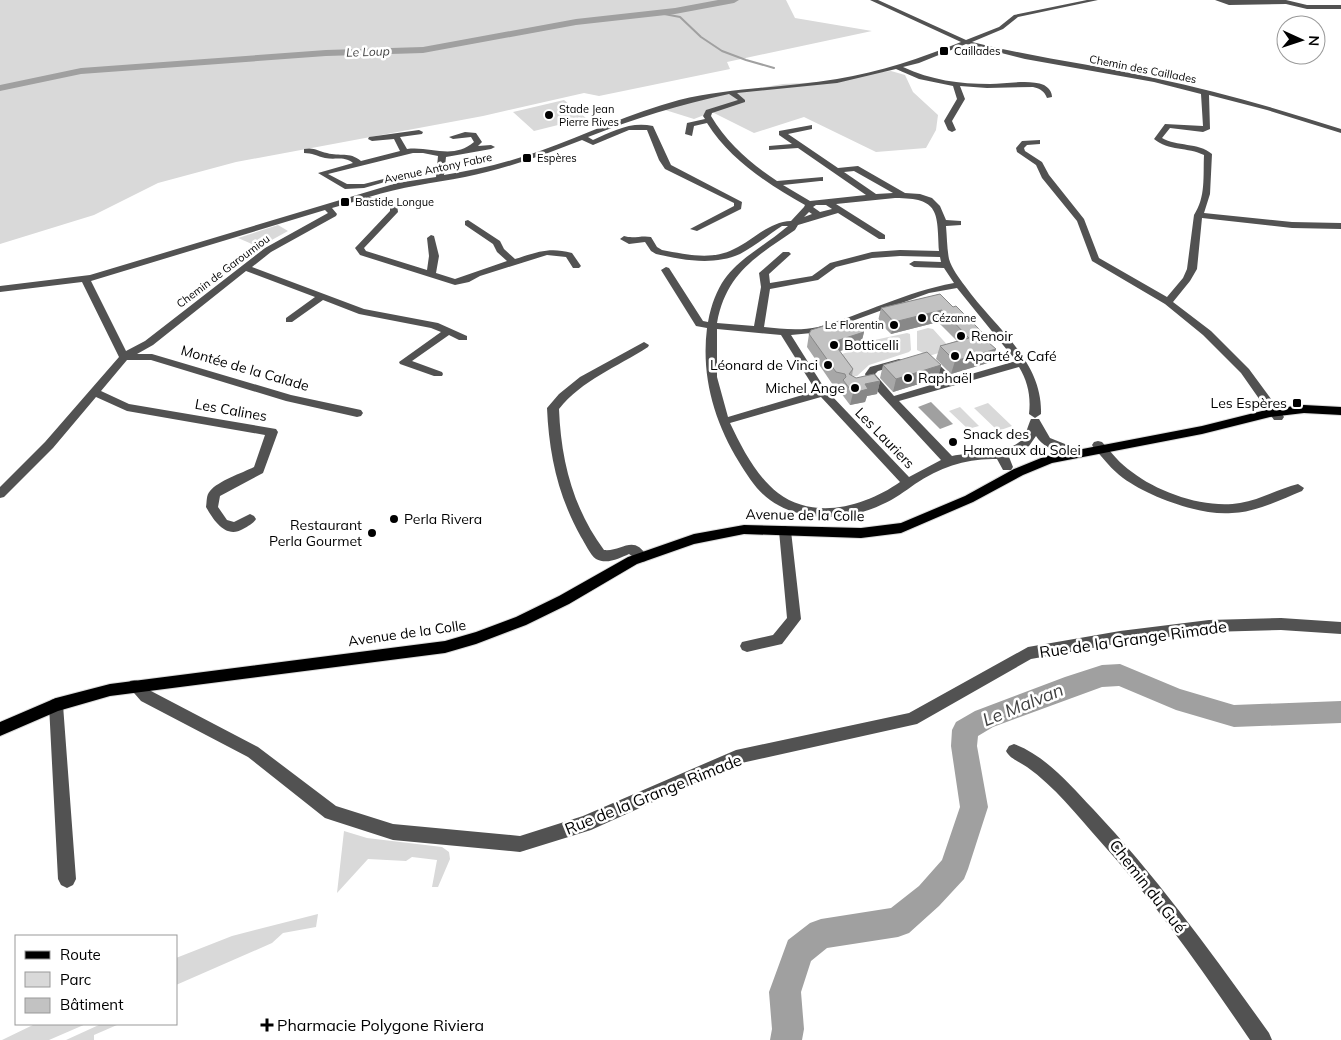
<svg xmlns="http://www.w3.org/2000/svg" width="1341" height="1040" font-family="Mulish,sans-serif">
<rect width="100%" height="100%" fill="#fff"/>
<path fill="#d9d9d9" d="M0 0H786L795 18 872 31 727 62 730 69 599 96 584 93 483 116 236 162 158 183 94 215 0 244Z
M891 71 905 75 913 92 938 115 936 130 926 148 876 152 804 117 754 133 712 112 694 119 662 109 721 94 783 84 842 81 873 73Z
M564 100 586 118 534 131 513 112Z
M278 225 288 231 259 247 238 238Z
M928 328 933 329 951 349 929 356 917 350V331Z
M907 333 910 334 911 350 909 352 869 365 857 376 851 377 842 354 866 346 870 341Z
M988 403 1012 426 998 431 974 408Z
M960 407 979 426 968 429 949 411Z
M344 831 367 838 442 847 449 852 450 859 438 887H432L437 860 412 857 406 861 368 859 337 893Z
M318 914 316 927 283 933 272 943 176 985V958L232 936Z
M35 1024H86L49 1040H2Z
M101 1024 117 1025 94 1035V1040H66Z"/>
<path fill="#a0a0a0" d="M931 402 953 424 940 429 918 407Z"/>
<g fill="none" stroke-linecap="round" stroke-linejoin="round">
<path stroke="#a0a0a0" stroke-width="2" d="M659 13 680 17 701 37 722 51 746 60 774 68"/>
<path fill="#a0a0a0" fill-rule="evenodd" d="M718 0H739L734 3 675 14 576 25 423 53 326 56 81 74 0 91V85L81 68 326 50 423 47 576 19 675 8Z
M1120 664 1180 689 1234 705 1341 701V723L1234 727 1176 710 1119 686 1102 687 993 727 978 736 977 746 988 807 968 869 964 879 939 906 909 933 898 937 827 948 811 961 801 992 804 1029 802 1040H770L772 1029 769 992 788 940 810 923 821 919 891 908 919 886 942 860 960 807 951 746 952 730 956 722 975 711 1065 677 1102 665Z"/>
<defs>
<path id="major" d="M1304 405 1341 407V415L1304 413 1270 417 1202 434 1052 463 1023 475 973 502 901 533 861 538 744 534 694 544 637 564 569 604 526 625 476 644 445 653 110 696 58 711 0 736V722L56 698 110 684 445 641 476 632 516 617 559 596 628 557 694 534 744 525 861 528 901 523 965 496 1014 469 1046 456 1202 426 1270 409Z"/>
</defs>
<use href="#major" stroke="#dbdbdb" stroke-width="2"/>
<path fill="#525252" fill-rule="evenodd" d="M870 0H878L966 40 999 27 1014 15 1087 0H1098L1018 17 1003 29 972 42C1032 57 1094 65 1154 78 1217 91 1279 109 1341 129V133L1267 110 1209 95 1210 129 1203 132 1170 128 1162 138C1177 147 1198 142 1212 154L1210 194 1204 213 1292 222 1341 223V229L1292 228 1202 218 1197 269 1190 281 1173 302 1211 331 1249 369 1282 414 1284 417 1282 420H1274L1241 373 1203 335 1165 304 1092 261 1077 221 1042 178 1036 165 1017 152 1016 148 1022 141 1040 140V144L1027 145 1024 148 1025 151 1042 162 1049 175 1084 219 1099 258 1167 297 1183 278 1187 269 1194 215C1206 197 1203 176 1204 155 1188 147 1168 151 1154 139L1165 124 1203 126 1201 94 1154 82 1025 59 966 44 919 63 903 67C931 80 959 84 990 84 1006 84 1029 79 1044 85 1049 88 1052 92 1052 97L1047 98C1044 91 1041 89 1033 87L987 88 960 86 965 99 952 121 956 130 952 132 948 130 944 121 957 99 953 86 919 79 896 69 837 83 737 93 745 100V102L712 113 711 116C727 143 750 163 777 181L823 177V181H820L783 185 810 201 866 195 798 148 769 150V146L792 144 779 135V131L812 125V129L788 134 838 168 858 166 905 193 920 194 932 198 940 206 946 220 961 221V225L946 226C947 237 947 249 949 259 952 269 959 278 965 286 993 326 1043 360 1041 414L1035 418 1029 414C1031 397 1028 382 1019 367L899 401 952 456C972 451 1011 455 1023 438 1027 432 1028 425 1031 419H1039L1050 438 1070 446 1072 449 1070 452C1058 455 1042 446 1036 436L1029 446 1009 457 1013 467 1011 470H1003L997 459C966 458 941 467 915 484 905 491 895 499 883 504 849 521 802 523 770 500 757 491 747 475 739 462 714 421 701 376 707 328L696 326 661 270 666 267 669 268 703 321 708 322C719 264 749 259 788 226H782C768 235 754 247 740 254 713 266 683 260 656 254L651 251 645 242 629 244 620 239 624 236C633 239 642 235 651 237L657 247 662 250C685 254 711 261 734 249 754 240 768 222 791 221L804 207 805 205C768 184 730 160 707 123L694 126 692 136 685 134 687 123 705 119 703 116 706 110 738 100 729 94C678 105 636 118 588 137L593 140C613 131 631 121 653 126L671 165 742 202 741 209 697 231 690 229 734 206V203L665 169 659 160 647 130H629L593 145 582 140C544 155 505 169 465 177 433 183 401 187 369 197L397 205 398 212 364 248 366 251 427 270 429 256 427 238 431 235 434 236 439 256 436 273 455 279 507 261 497 252 493 244 465 225V221L468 220 500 241 504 249 515 259C538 252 549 247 572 253L581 266 579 268H573L566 257 547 255 480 276 469 282 455 285 360 255 355 248 390 211V208L360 200 332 208 337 214 336 216 271 252 252 267 364 309 438 323 467 336V340H459L449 335 412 361 442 372 443 374 442 376H434L400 364 399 362 441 332 431 328 359 314 323 300 292 322H286V318L315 297 246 271 153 345 137 354H152L291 395 361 410 363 413 361 416 357 417 286 401 151 360H127L101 391 129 404 276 429 278 432 263 473 220 496 218 507 227 520 234 522 250 514 254 516 256 519C253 524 248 526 243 529 226 539 214 521 206 507 207 502 206 495 210 491 218 481 242 473 254 467L265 435 127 411 96 397 53 448 4 497 0 498V487L45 442 119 357 82 282 0 292V286L90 275 397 183 436 177 438 156 423 153H413L328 174 347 184H364L395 176 399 178 364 188 345 189 318 173 353 163C344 156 335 160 325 158 317 156 312 153 304 153V149C314 147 318 151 327 153 340 157 349 151 361 161L400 151 394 139 372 141 368 139 369 137 419 130 423 132 422 134 400 137 407 149C431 146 453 160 474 142L471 137 453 139 449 137 465 132 476 133 482 142 478 146 491 145 495 147 491 149 446 157 444 175C477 170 509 162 540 151 587 134 631 113 679 100 731 87 785 88 837 79 880 72 921 58 961 42ZM854 171 893 193 876 194 844 172ZM895 198C940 198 937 212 939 251L900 250 872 252 830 263 812 276 770 283 769 274 791 254 789 252H783L759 273 761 287 754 326 717 323C726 273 757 256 795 230L798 225 838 213 879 239H885V235L836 204ZM816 205H826L832 209 820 212 813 207ZM325 210 328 213 265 248 145 341 126 351 91 281ZM809 212 812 214 804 217ZM900 256 940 257 941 262 914 261 909 264 914 267 944 268 954 283C905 292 865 314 818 327 801 331 781 329 764 327L770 289 818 280 836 267 872 258ZM957 288 1016 361 954 379 931 357H923L922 359 923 361 944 381 894 396 875 374 878 371 903 364 904 362 903 360 899 359 870 367 865 374 867 380 941 460 909 477 830 394 841 391 842 389 841 387 837 386 825 389 791 335 822 332 929 293ZM717 329 781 335 816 391 728 417 717 377ZM821 397 900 482C866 506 815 521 778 493 756 476 742 448 730 423Z
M1215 0H1286L1307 5H1341V9H1307L1286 4 1229 5Z
M644 342 649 345 648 347C617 367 582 380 559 409 561 461 573 508 604 550 622 552 634 533 647 557L646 561 641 562 629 554C620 558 607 565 596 559 590 555 585 543 581 537 558 496 549 454 547 408L559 394 580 377Z
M1098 441 1102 442C1111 452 1120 464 1132 472 1159 493 1206 509 1240 503 1260 500 1278 489 1298 484L1304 488 1302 491C1280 500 1257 512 1232 513 1201 516 1149 497 1123 478 1112 470 1103 458 1094 448L1092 445 1094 442Z
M785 526 789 528 791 531 801 619 782 644 747 652 742 650 740 646 742 642 773 635 787 618 779 531 781 528Z
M1281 618 1341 622V634L1281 630 1209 632 1120 643 1031 659 917 724 737 764 591 830 520 852 393 840 331 820 325 818 248 757 141 701 128 686 130 681C139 678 144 685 151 691L258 747 336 806 393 824 520 836 583 816 736 750 909 713 1028 647 1120 631 1209 620Z
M56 698 61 700 63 705 76 879 73 885 67 888 61 885 58 879 49 705 51 700Z
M1014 744C1046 756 1069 784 1093 809 1158 878 1214 956 1269 1033L1272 1040H1250C1203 971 1155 902 1099 840 1077 815 1054 786 1027 767 1020 762 1010 759 1006 751L1009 746Z"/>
<use href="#major" fill="#000" fill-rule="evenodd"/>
</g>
<path fill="#a7a7a7" d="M940 294 983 338 996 349 991 362 951 374 936 359 940 346 957 341 938 322 891 334 878 321 881 308Z
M864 332 861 344 840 351 853 369 852 376 856 378 880 381 877 394 867 396 865 402 850 405 841 393 842 386 833 385 807 347 809 334Z
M883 365H941L938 378 893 392 880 378Z"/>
<path fill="#888" d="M942 310 938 322 891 334 894 322Z
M864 332 861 344 831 354 833 342Z
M996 349 991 362 951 374 955 361Z
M941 365 938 378 893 392 896 379Z
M880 381 877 394 867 396 865 402 850 405 853 393 865 384Z"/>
<path fill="#c2c2c2" stroke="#888" d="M940 294 953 307 956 306 984 334 980 335 996 349 955 361 940 346 969 338 942 310 894 322 881 308Z
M849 318 864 332 833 342 853 369 849 374 856 378 874 374 880 381 865 384 868 389 853 393 843 380 846 377 845 374 836 372 809 334 811 330Z
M927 352 941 365 896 379 883 365Z"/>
<g fill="#000" stroke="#fff" stroke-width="2">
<rect x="939" y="46" width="10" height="10" rx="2.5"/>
<circle cx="549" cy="115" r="5"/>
<rect x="522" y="153" width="10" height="10" rx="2.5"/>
<rect x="340" y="197" width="10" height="10" rx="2.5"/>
<circle cx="922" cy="318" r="5"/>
<circle cx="894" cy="325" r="5"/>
<circle cx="961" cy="336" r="5"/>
<circle cx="834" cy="345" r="5"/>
<circle cx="955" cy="356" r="5"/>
<circle cx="828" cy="365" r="5"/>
<circle cx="908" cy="378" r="5"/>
<circle cx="855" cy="388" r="5"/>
<rect x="1292" y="398" width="10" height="10" rx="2.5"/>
<circle cx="953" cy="442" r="5"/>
<circle cx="394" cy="519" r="5"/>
<circle cx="372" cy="533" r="5"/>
<path d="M264.5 1017.5h5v5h5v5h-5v5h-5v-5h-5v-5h5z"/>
</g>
<g text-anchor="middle" stroke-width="5" stroke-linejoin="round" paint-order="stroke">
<g font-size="11" fill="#000" stroke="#fff" text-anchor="start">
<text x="954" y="55">Caillades</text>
<text x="559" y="113">Stade Jean<tspan x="559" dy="13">Pierre Rives</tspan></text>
<text x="537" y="162">Espères</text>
<text x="355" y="206">Bastide Longue</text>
<text x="932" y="322">Cézanne</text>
<text x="884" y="329" text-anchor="end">Le Florentin</text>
</g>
<g font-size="11" fill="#000" stroke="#fff">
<text transform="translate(1143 69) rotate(11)" y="4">Chemin des Caillades</text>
<text transform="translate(438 168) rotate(-12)" y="4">Avenue Antony Fabre</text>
<text transform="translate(223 271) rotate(-37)" y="4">Chemin de Garoumiou</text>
</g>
<g font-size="12" font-style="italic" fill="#414141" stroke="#fff">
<text transform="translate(368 52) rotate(-2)" y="4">Le Loup</text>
</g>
<g font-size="14" fill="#000" stroke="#fff" text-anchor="start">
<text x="971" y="341">Renoir</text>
<text x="844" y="350">Botticelli</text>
<text x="965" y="361">Aparté &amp; Café</text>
<text x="818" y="370" text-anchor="end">Léonard de Vinci</text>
<text x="918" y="383">Raphaël</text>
<text x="845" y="393" text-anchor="end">Michel Ange</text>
<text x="1287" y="408" text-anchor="end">Les Espères</text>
<text x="963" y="439">Snack des<tspan x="963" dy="16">Hameaux du Solei</tspan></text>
<text x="404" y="524">Perla Rivera</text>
<text x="362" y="530" text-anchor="end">Restaurant<tspan x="362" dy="16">Perla Gourmet</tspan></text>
</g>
<g font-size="14" fill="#000" stroke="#fff">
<text transform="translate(245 368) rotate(16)" y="5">Montée de la Calade</text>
<text transform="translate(231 410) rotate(10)" y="5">Les Calines</text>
<text transform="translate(885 438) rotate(46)" y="5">Les Lauriers</text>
<text transform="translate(805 515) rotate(1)" y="5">Avenue de la Colle</text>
<text transform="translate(407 633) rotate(-8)" y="5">Avenue de la Colle</text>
</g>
<g font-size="16" fill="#000" stroke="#fff">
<text transform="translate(1133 639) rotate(-8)" y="6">Rue de la Grange Rimade</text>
<text transform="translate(653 794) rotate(-22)" y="6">Rue de la Grange Rimade</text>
<text transform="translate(1148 886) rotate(52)" y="6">Chemin du Gué</text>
</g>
<g font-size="16" fill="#000" stroke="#fff" text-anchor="start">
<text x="277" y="1031">Pharmacie Polygone Riviera</text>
</g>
<g font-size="18" font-style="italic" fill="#414141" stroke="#fff">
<text transform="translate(1023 705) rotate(-22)" y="6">Le Malvan</text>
</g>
</g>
<rect x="15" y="935" width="162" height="90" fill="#ffffff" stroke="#999999"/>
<rect x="25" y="951" width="25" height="8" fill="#000000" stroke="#999999"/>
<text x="60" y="960" font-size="15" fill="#000000">Route</text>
<rect x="25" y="972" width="25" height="15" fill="#d9d9d9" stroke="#999999"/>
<text x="60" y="985" font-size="15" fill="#000000">Parc</text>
<rect x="25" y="998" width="25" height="15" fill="#c2c2c2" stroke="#999999"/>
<text x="60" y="1010" font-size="15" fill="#000000">Bâtiment</text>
<g transform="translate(1301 40) rotate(93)"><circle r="24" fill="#ffffff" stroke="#999999"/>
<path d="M0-4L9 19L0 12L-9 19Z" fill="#000000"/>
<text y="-8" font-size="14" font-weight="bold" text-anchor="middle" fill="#000000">N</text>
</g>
</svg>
